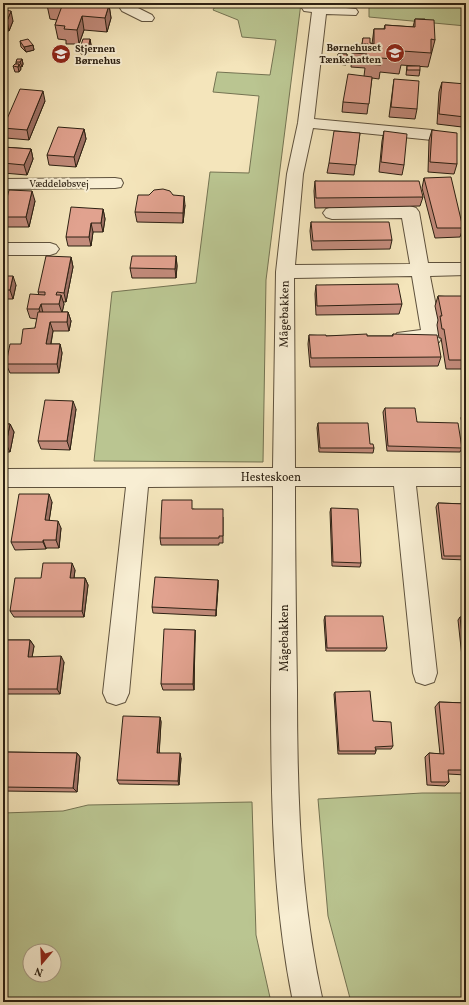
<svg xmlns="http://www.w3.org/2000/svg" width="469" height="1005" font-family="Vollkorn,serif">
<rect width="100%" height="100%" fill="#f4e5bb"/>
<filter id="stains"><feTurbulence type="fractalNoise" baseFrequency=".005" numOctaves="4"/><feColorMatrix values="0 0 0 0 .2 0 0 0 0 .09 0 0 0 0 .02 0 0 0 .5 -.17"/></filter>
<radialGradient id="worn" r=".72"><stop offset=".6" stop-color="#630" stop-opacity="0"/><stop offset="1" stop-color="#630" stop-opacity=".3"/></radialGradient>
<path fill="#bac591" stroke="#747352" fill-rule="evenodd" d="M217 3H301L266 280 263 462 94 461 112 292 196 283 210 172 249 173 259 96 213 92 217 72 270 75 276 40 242 37 238 20 213 10Z
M356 3H466V26L369 17V4Z
M422 793H466V1002H351L328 916 318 799Z
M252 802 256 935 271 1002H3V813L63 811 88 805ZM30 951H54V975H30Z"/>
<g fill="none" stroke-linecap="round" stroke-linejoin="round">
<defs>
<path id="minor" d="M121 3H135L134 6 152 15 154 18 152 21H142L122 11 120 8Z
M313 3H327L326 6 356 9 358 12 356 15 326 14 314 119 432 130 438 132 440 135 438 138 432 140 313 128 303 174 295 265 410 264 402 218 332 219 326 217 323 213 326 209 332 207 410 206 416 208 419 212 428 263H466V275L430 276 442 337 439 342C427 346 409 347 397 343L394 338 397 333 421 330 412 276 294 278 295 468H466V486H416L437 673 434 682 425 685 416 682 413 673 394 486H295C295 554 296 622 297 689 297 795 300 899 323 1002H293C272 898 271 794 271 689 272 622 273 554 273 486L148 487 129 693 125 702 116 705 107 702 103 693 126 487H3V469L273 468 276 272 287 174 298 123 312 12 304 11 302 8 304 5Z
M115 178 121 179 123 183 121 187 115 188 3 189V179Z
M3 243H50L56 245 59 249 56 253 50 255H3Z"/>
</defs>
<use href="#minor" stroke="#5f523d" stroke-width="2"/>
<use href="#minor" fill="#f8eed3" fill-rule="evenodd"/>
</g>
<path fill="#c28b7b" stroke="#2d2113" d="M47 5H109L111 18 107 32 84 30 79 44H66V40L58 39 55 25 57 20 50 19Z
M3 10 13 21 9 31H3Z
M415 19H425L435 40 428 67 401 65 399 74 380 72 379 79 372 78 367 114 342 112 343 102 364 76 365 68 351 67 353 45H362L363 38 370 43 372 44 374 29H384L385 25 413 27Z
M90 39 91 45 88 54H81L80 48Z
M20 41 33 45 34 50 26 52 21 47Z
M338 54H347L346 65 337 64Z
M22 59 23 64 22 67H20L21 69 19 72H15L13 66 16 64V62Z
M407 66 420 70 419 76 406 75Z
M394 79 417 109 415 119 389 117Z
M442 82 465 117 462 127 437 124 439 92Z
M45 101 29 140 6 138 3 129Z
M84 129 86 139 76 167 49 165 47 155Z
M432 130 457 164 454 174 428 172 429 140Z
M384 131 404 165 402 175 379 172 382 141Z
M360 133 354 175 327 173 329 163Z
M3 147 31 149 33 159 27 175 3 173Z
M424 178 463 228 460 237 435 238 422 188Z
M315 181 423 197 420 206 315 208 314 191Z
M173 195 185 205 183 223 137 222 135 212Z
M35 201 29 227H5L3 220V214Z
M103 209 105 219 103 232H93L91 246H68L66 237Z
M311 222 392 240 390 249 312 250 310 231Z
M176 256 177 266 176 278H132L130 268Z
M71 257 73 267 66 302H63L64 304 62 312H68L71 321 69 331H53L51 344H60L62 353 59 373H10L6 364 21 344 35 328 37 319 30 318 27 309 39 295 38 292Z
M3 276 16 285 13 299H3Z
M316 285 402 304 399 314 316 315 315 294Z
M438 296 466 298V369H446L441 338H439L437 325 438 320 435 306Z
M393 334 441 357 438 366 310 367 308 344 309 335 326 336H392Z
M385 408 417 422 462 448 460 452 387 451 383 412Z
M76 409 70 450 41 449 38 441Z
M464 409H466V445L461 418Z
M318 423 370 444 374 448 373 453 319 452 317 428Z
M3 424H10L14 432 10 452H3Z
M52 502 49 521 61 528 59 548H46V549L15 550 11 542Z
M438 503 466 504V560L442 559 436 507Z
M331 508 361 563 360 567 332 566 330 512Z
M193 509 223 517V543H219V545H161L160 538Z
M75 570 74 578H85L88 585 84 617H14L10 611 41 578Z
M218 580V587L216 616 153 613 152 607Z
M325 616 387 648 385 651H326L324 620Z
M460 617H466V675H464L458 620Z
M195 630V636L194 690H163L161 684Z
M3 640H30L34 646 32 657 64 662 60 694H3Z
M335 692 373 721 393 746 391 749H376V751L375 754H338L334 694Z
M439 702 466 703V775L448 774 449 782 445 786 427 785 425 757 429 753 440 754 435 707Z
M160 717 161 722 159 753 181 758 179 785 119 784 117 780Z
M3 752 77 753 80 757 77 792 3 791Z"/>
<path fill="#9e7164" stroke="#2d2113" d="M109 5 111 18 107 32 105 18Z
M11 11 13 21 9 31 7 21Z
M82 16 84 30 79 44 77 30Z
M90 39 91 45 88 54V49Z
M33 45 34 50 26 52 24 47Z
M22 59 23 64 22 67 20 62Z
M19 64 21 69 19 72 18 67Z
M43 91 45 101 29 140 27 130Z
M84 129 86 139 76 167 74 157Z
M31 149 33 159 27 175 24 165Z
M32 191 35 201 29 227 26 217Z
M184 196 185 205 183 223V213Z
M103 209 105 219 103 232 101 223Z
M91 223 93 232 91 246 89 237Z
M176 256 177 266 176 278 175 269Z
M71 257 73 267 66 302 64 293Z
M13 276 16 285 13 299 10 290Z
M61 295 64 304 62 313 59 304Z
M41 304 43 313 42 319 39 309Z
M68 312 71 321 69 331 67 322Z
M50 322 53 331 49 353 46 344Z
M60 344 62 353 59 373 57 364Z
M73 401 76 409 70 450 67 441Z
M3 403 6 410 3 423Z
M10 424 14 432 10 452 6 444Z
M49 494 52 502 48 528 45 520Z
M58 521 61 528 59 548 56 540Z
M43 540 46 548V549L43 542Z
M72 563 75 570 73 585 70 578Z
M85 578 88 585 84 617 82 611Z
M218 580V587L216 616V610Z
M195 630V636L194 690 193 684Z
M30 640 34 646 31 663 28 657Z
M61 656 64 662 60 694 57 689Z
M160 717 161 722 159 757 157 753Z
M77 753 80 757 77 792 73 788Z
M180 753 181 758 179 785 178 781Z"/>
<path fill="#e1a28f" stroke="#2d2113" d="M48 3H78L109 5 105 18 82 16 77 30 64 29 65 26 55 25 62 6 47 5Z
M3 10 11 11 7 21H3Z
M415 19 434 20 435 40 431 39V53L402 51V60L381 58V65L366 64 367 54 353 53V45L368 46V44H362L363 38H370V43L374 44V29H385V25L415 27Z
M28 39 33 45 24 47 20 41Z
M83 39H90L88 49 80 48Z
M338 54H347V59H338Z
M17 59H22L20 62H16Z
M15 64H19L18 67 13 66Z
M407 66H420V70H407Z
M348 74 372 77 369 104 343 102Z
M394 79 419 81 417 109 391 107Z
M442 82 466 84 465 117 439 114Z
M20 89 43 91 27 130 3 128Z
M58 127 84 129 74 157 47 155Z
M432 130 457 133V164L430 162Z
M334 131 360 133 356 165 329 163Z
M384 131 407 134 404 165 381 162Z
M3 147 31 149 24 165 3 163Z
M451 177 463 228H437L424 178Z
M315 181H419L423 197 316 198Z
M163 189 170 191 173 195 184 196 183 213 135 212 138 195H149L154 190Z
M9 190 32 191 26 217H3V214Z
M71 207 103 209 101 223H91L89 237H66Z
M311 222H389L392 240 313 241Z
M46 256 71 257 64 293 57 292 56 295H61L59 304H41L39 309H27L30 294 45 295V292H38Z
M132 256H176L175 269 130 268Z
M3 276H13L10 290H3Z
M398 284 402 304 317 306 316 285Z
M438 296H465L466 298V360H449L444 329H442L440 316H442Z
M38 312H68L67 322H50L46 344H60L57 364H6L10 344H21L23 329 35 328Z
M367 334V336H393V334L437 335 441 357 311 358 309 335H326V336Z
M45 400 73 401 67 441H38Z
M385 408H415L417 422 458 423 462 448 388 446Z
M464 409H466V417Z
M318 423H368L370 444H373L374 448H320Z
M3 424H10L6 444H3Z
M19 494H49L45 520 58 521 56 540H43V542H11Z
M162 500H192V509H223V536H219V538H160Z
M438 503 466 504V556H444Z
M331 508 358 509 361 563 333 562Z
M43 563H72L70 578H85L82 611H10L15 578H41Z
M155 577 218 580 216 610 152 607Z
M325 616H383L387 648H327Z
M460 617H466V668Z
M164 629 195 630 193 684H161Z
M3 640H30L28 657 61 656 57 689H3Z
M370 691 373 721 391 722 393 746 375 747 376 751H339L335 692Z
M439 702 466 703V770H448L449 782H431L429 753 444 754Z
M123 716 160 717 157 753H180L178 781 117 780Z
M3 752 77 753 73 788 3 787Z"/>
<defs>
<symbol id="school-disc" viewBox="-11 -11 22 22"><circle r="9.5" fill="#8f2418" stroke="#f8eed3"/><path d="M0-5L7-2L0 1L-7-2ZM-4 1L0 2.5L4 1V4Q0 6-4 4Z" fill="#fff"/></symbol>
</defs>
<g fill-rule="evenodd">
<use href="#school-disc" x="384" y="42" width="22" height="22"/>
<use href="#school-disc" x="50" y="43" width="22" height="22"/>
</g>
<g text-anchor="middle" stroke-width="4" stroke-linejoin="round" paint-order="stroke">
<g font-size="10" font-weight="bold" fill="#2d2113" stroke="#f8eed3" text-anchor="end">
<text x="381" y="51">Børnehuset<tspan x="381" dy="12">Tænkehatten</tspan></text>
<text x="75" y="52" text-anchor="start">Stjernen<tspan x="75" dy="12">Børnehus</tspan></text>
</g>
<g font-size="10" fill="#2d2113" stroke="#f8eed3">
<text x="59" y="187">Væddeløbsvej</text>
</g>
<g font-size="12" fill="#2d2113" stroke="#f8eed3">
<text transform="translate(284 314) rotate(-89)" y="4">Mågebakken</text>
<text x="271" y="481">Hesteskoen</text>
<text transform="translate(284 638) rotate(-90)" y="4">Mågebakken</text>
</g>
</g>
<rect width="469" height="1005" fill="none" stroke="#f4e5bb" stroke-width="16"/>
<rect x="4" y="4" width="461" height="997" fill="none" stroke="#2d2113" stroke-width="2"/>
<rect x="8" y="8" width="453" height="989" fill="none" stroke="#2d2113"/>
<g transform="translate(42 963) rotate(199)"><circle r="19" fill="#f8eed3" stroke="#a79c86"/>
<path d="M0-3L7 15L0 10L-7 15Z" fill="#8f2418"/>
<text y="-6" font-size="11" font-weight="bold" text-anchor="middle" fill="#2d2113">N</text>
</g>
<rect width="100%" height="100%" filter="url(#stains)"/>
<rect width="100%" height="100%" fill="url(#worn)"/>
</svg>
